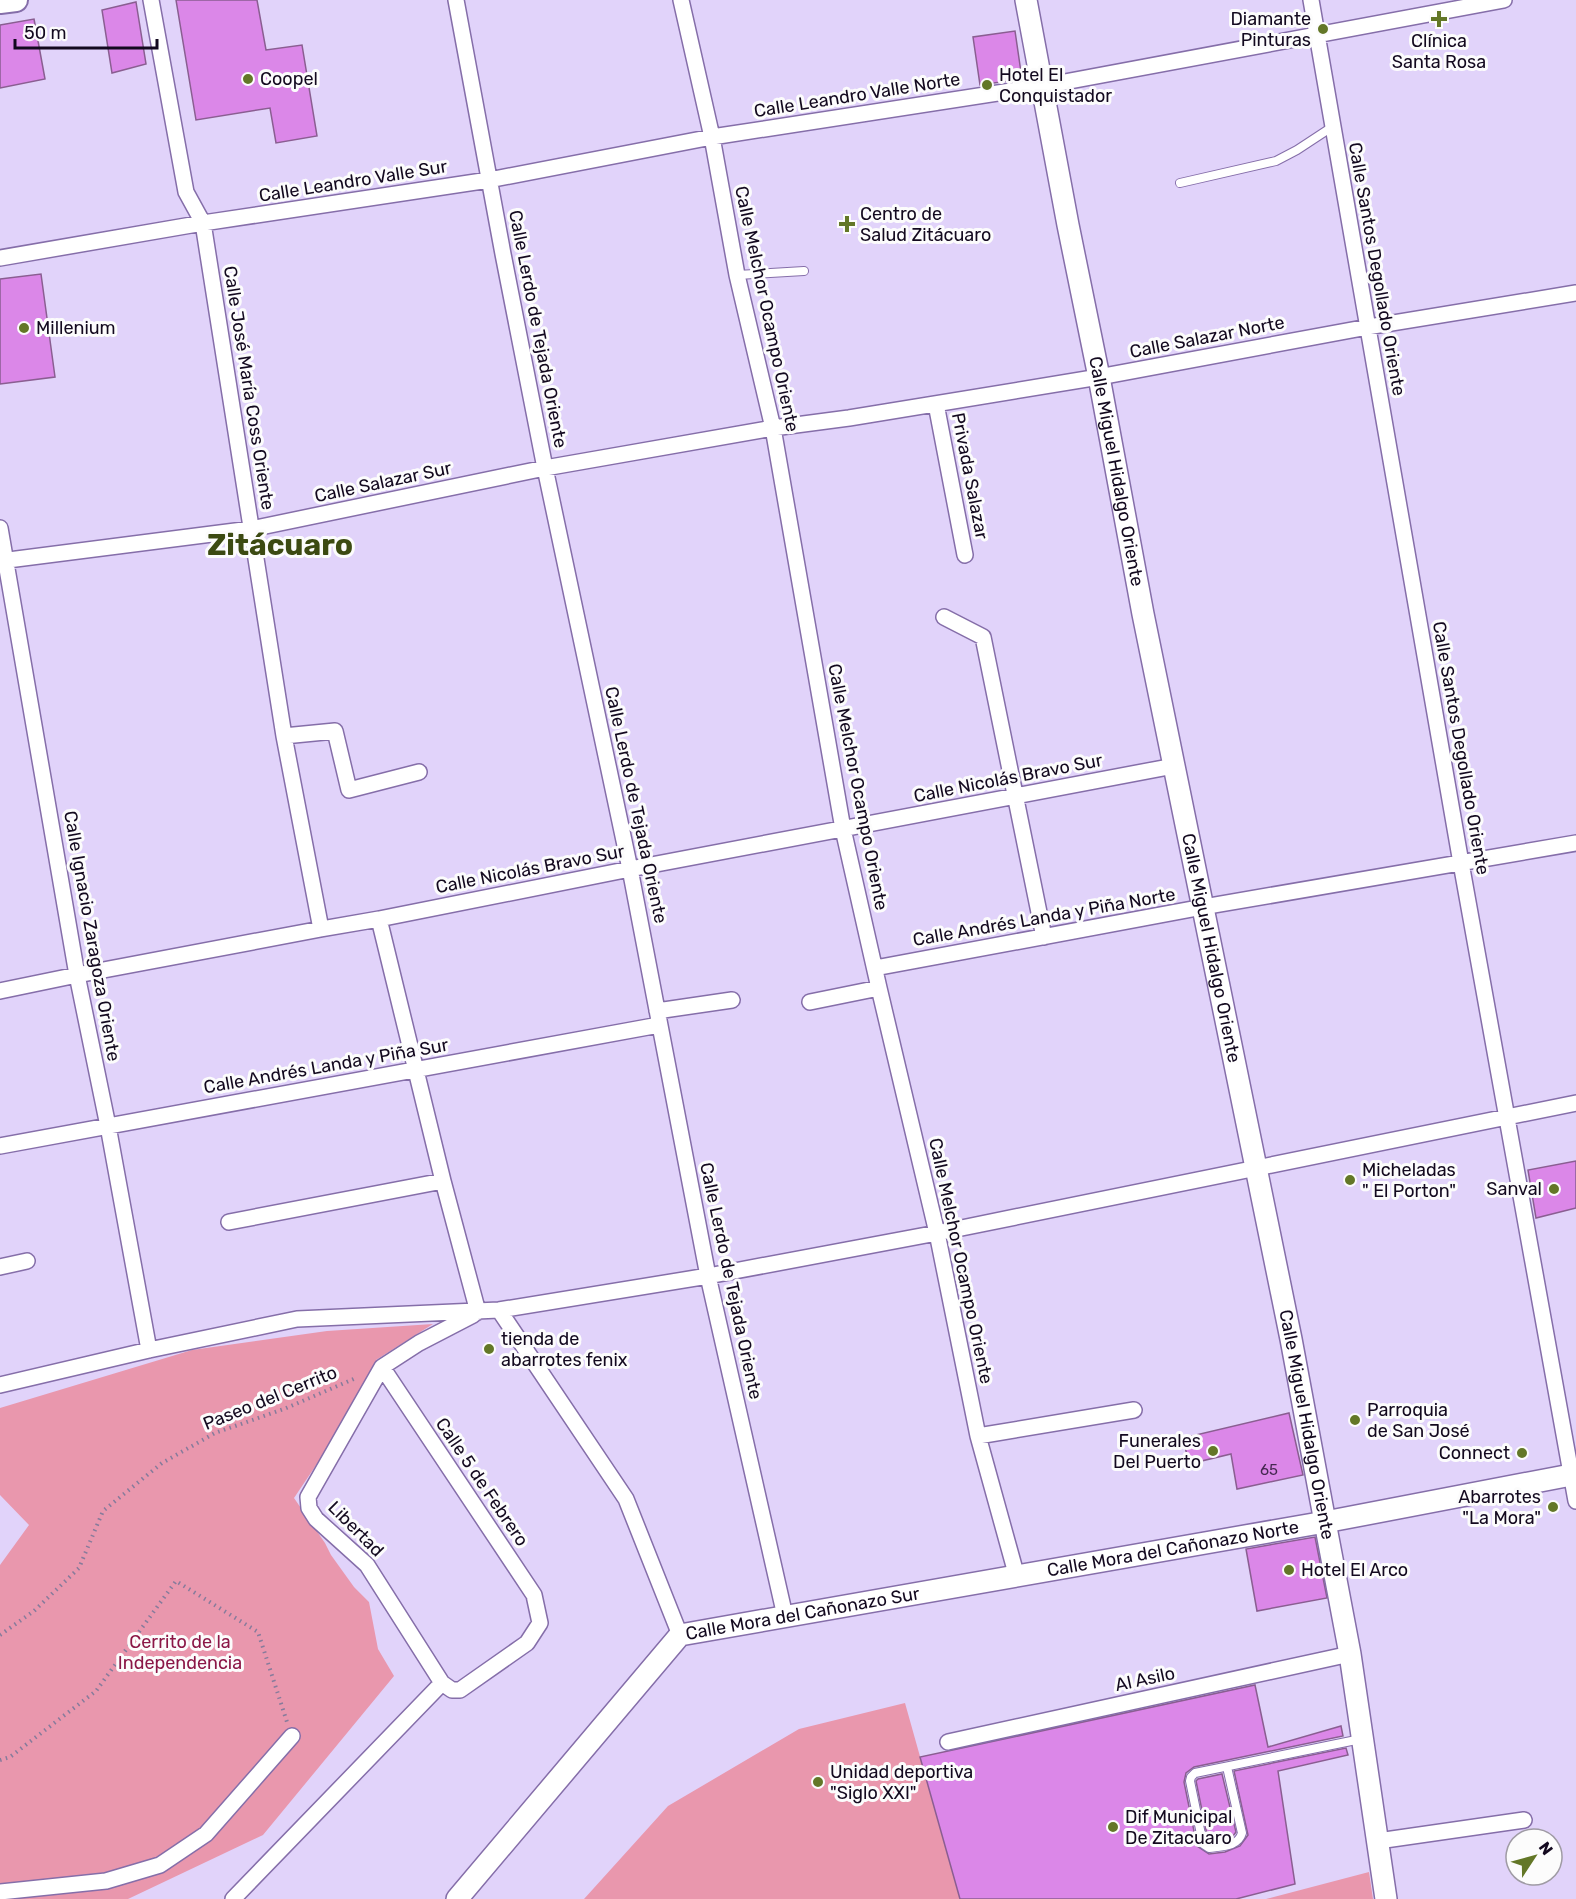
<svg xmlns="http://www.w3.org/2000/svg" width="1576" height="1899" font-family="Rubik,sans-serif">
<rect width="100%" height="100%" fill="#e1d3fa"/>
<path fill="#e997ad" d="M433 1324 376 1360 382 1367 294 1498 325 1543 331 1555 354 1587 369 1602 378 1649 394 1676 263 1835 128 1899H0V1565L29 1525 0 1495V1408L192 1350 327 1331Z
M905 1703 960 1899H584L668 1806 799 1729Z
M1369 1872 1373 1899H1266Z"/>
<path fill="#db87e8" stroke="#8a5e91" stroke-width="1.5" d="M176 0H257L266 50 302 45 317 136 276 143 270 108 196 120Z
M136 2 146 64 112 73 102 10Z
M34 19 45 79 0 88V25Z
M1015 31 1022 79 980 85 973 37Z
M41 274 55 377 0 384V279Z
M1576 1161V1208L1536 1218 1528 1170Z
M1289 1413 1303 1475 1237 1489 1231 1454 1189 1464 1183 1438Z
M1315 1537 1327 1598 1257 1611 1246 1549Z
M1255 1685 1268 1747 1341 1726 1343 1736 1194 1767 1186 1773 1184 1782 1197 1846 1209 1854 1225 1852 1240 1846 1248 1835 1234 1771 1346 1748 1348 1755 1278 1771 1295 1884 1236 1899H960L920 1757Z
M1222 1774 1236 1832 1233 1836 1227 1839 1210 1842 1208 1840 1196 1781 1198 1779Z"/>
<g fill="none" stroke-linecap="round" stroke-linejoin="round">
<defs>
<path id="lane" d="M1180 183 1276 161 1297 150 1332 127
M737 275 804 271
M1227 1767 1242 1833C1238 1847 1222 1846 1209 1848L1203 1844 1190 1781 1191 1777 1195 1773 1361 1739"/>
<path id="street" d="M151 0 186 192 203 223 284 736 321 929
M456 0 503 254 545 468 630 869 708 1276 785 1616
M681 0 712 137 737 275 773 428 843 829 879 988 937 1233 978 1436 1017 1577
M1311 0 1461 863 1576 1501
M0 258 203 223 489 180 712 137 1043 86 1504 0
M936 404 965 555
M0 528 77 975 108 1126 149 1350
M0 561 251 529 545 468 773 428 849 418 1099 377 1368 327 1576 293
M944 617 983 637 1044 937
M284 736 335 731 349 790 419 772
M379 919 443 1181 478 1312
M875 968 1203 907 1576 843
M0 991 77 975 321 929 379 919 630 869 1174 766
M810 1002 879 988
M657 1011 732 1000
M0 1146 659 1025
M229 1222 443 1181
M0 1267 27 1261
M499 1310 626 1499 680 1635
M382 1367 534 1595 540 1623 527 1643 460 1690H452L442 1683 367 1565 316 1519 309 1508 308 1497 382 1367 419 1343 473 1315
M0 1385 149 1350 297 1319 499 1310 708 1276 937 1233 1576 1103
M978 1436 1134 1410
M948 1742 1350 1654
M1378 1841 1524 1820
M0 1892 106 1881 160 1865 206 1834 292 1736
M233 1899 442 1683"/>
<g id="secondary">
<path id="s1" d="M1026 0 1068 225 1099 377 1143 614 1291 1339 1325 1522 1350 1654 1386 1899"/>
<path id="s2" d="M457 1899 680 1635 1325 1522 1576 1474"/>
</g>
<path id="primary" d="M0 2 16 0"/>
</defs>
<use href="#lane" stroke="#856ea9" stroke-width="10"/>
<use href="#street" stroke="#856ea9" stroke-width="18"/>
<use href="#secondary" stroke="#856ea9" stroke-width="24"/>
<use href="#primary" stroke="#856ea9" stroke-width="26"/>
<path stroke="#877b9b" stroke-width="4" stroke-dasharray="1.5 4.5" stroke-linecap="butt" d="M0 1635 34 1611 79 1568 103 1511 162 1463 215 1433 284 1409 356 1378
M0 1760 10 1757 96 1691 176 1581 258 1632 287 1722"/>
<use href="#lane" stroke="#fff" stroke-width="8"/>
<use href="#street" stroke="#fff" stroke-width="15"/>
<use href="#secondary" stroke="#fff" stroke-width="21"/>
<use href="#primary" stroke="#fff" stroke-width="22"/>
</g>
<g fill="#637727" stroke="#fcfcfc" stroke-width="2">
<path d="M1436 10h6v6h6v6h-6v6h-6v-6h-6v-6h6z"/>
<circle cx="1323" cy="29" r="6"/>
<circle cx="248" cy="79" r="6"/>
<circle cx="987" cy="85" r="6"/>
<path d="M844 215h6v6h6v6h-6v6h-6v-6h-6v-6h6z"/>
<circle cx="24" cy="328" r="6"/>
<circle cx="1350" cy="1180" r="6"/>
<circle cx="1554" cy="1189" r="6"/>
<circle cx="489" cy="1349" r="6"/>
<circle cx="1355" cy="1420" r="6"/>
<circle cx="1213" cy="1451" r="6"/>
<circle cx="1522" cy="1453" r="6"/>
<circle cx="1553" cy="1507" r="6"/>
<circle cx="1289" cy="1570" r="6"/>
<circle cx="818" cy="1782" r="6"/>
<circle cx="1113" cy="1827" r="6"/>
</g>
<g text-anchor="middle" stroke-width="6" stroke-linejoin="round" paint-order="stroke">
<g font-size="15" fill="#452851">
<text x="1269" y="1475">65</text>
</g>
<g font-size="18" fill="#13091f" stroke="#fcfcfc" text-anchor="start">
<text x="1311" y="25" text-anchor="end">Diamante<tspan x="1311" dy="21">Pinturas</tspan></text>
<text x="1439" y="47" text-anchor="middle">Clínica<tspan x="1439" dy="21">Santa Rosa</tspan></text>
<text x="999" y="81">Hotel El<tspan x="999" dy="21">Conquistador</tspan></text>
<text x="260" y="85">Coopel</text>
<text x="860" y="220">Centro de<tspan x="860" dy="21">Salud Zitácuaro</tspan></text>
<text x="36" y="334">Millenium</text>
<text x="1362" y="1176">Micheladas<tspan x="1362" dy="21">" El Porton"</tspan></text>
<text x="1542" y="1195" text-anchor="end">Sanval</text>
<text x="501" y="1345">tienda de<tspan x="501" dy="21">abarrotes fenix</tspan></text>
<text x="1367" y="1416">Parroquia<tspan x="1367" dy="21">de San José</tspan></text>
<text x="1201" y="1447" text-anchor="end">Funerales<tspan x="1201" dy="21">Del Puerto</tspan></text>
<text x="1510" y="1459" text-anchor="end">Connect</text>
<text x="1541" y="1503" text-anchor="end">Abarrotes<tspan x="1541" dy="21">"La Mora"</tspan></text>
<text x="1301" y="1576">Hotel El Arco</text>
<text x="830" y="1778">Unidad deportiva<tspan x="830" dy="21">"Siglo XXI"</tspan></text>
<text x="1125" y="1823">Dif Municipal<tspan x="1125" dy="21">De Zitacuaro</tspan></text>
</g>
<g font-size="18" fill="#13091f" stroke="#fcfcfc">
<text transform="translate(857 95) rotate(-9)" y="6">Calle Leandro Valle Norte</text>
<text transform="translate(353 181) rotate(-9)" y="6">Calle Leandro Valle Sur</text>
<text transform="translate(1377 269) rotate(80)" y="6">Calle Santos Degollado Oriente</text>
<text transform="translate(767 309) rotate(78)" y="6">Calle Melchor Ocampo Oriente</text>
<text transform="translate(538 329) rotate(79)" y="6">Calle Lerdo de Tejada Oriente</text>
<text transform="translate(1207 337) rotate(-11)" y="6">Calle Salazar Norte</text>
<text transform="translate(249 388) rotate(81)" y="6">Calle José María Coss Oriente</text>
<text dy="6" stroke="none"><textPath href="#s1" startOffset="480">Calle Miguel Hidalgo Oriente</textPath></text>
<text transform="translate(970 476) rotate(79)" y="6">Privada Salazar</text>
<text transform="translate(383 482) rotate(-12)" y="6">Calle Salazar Sur</text>
<text transform="translate(1461 748) rotate(80)" y="6">Calle Santos Degollado Oriente</text>
<text transform="translate(1008 778) rotate(-11)" y="6">Calle Nicolás Bravo Sur</text>
<text transform="translate(858 787) rotate(79)" y="6">Calle Melchor Ocampo Oriente</text>
<text transform="translate(636 805) rotate(78)" y="6">Calle Lerdo de Tejada Oriente</text>
<text transform="translate(530 869) rotate(-11)" y="6">Calle Nicolás Bravo Sur</text>
<text transform="translate(1044 917) rotate(-10)" y="6">Calle Andrés Landa y Piña Norte</text>
<text transform="translate(92 936) rotate(80)" y="6">Calle Ignacio Zaragoza Oriente</text>
<text dy="6" stroke="none"><textPath href="#s1" startOffset="966">Calle Miguel Hidalgo Oriente</textPath></text>
<text transform="translate(326 1066) rotate(-10)" y="6">Calle Andrés Landa y Piña Sur</text>
<text transform="translate(961 1261) rotate(78)" y="6">Calle Melchor Ocampo Oriente</text>
<text transform="translate(731 1281) rotate(78)" y="6">Calle Lerdo de Tejada Oriente</text>
<text transform="translate(270 1398) rotate(-22)" y="6">Paseo del Cerrito</text>
<text dy="6" stroke="none"><textPath href="#s1" startOffset="1452">Calle Miguel Hidalgo Oriente</textPath></text>
<text transform="translate(482 1482) rotate(56)" y="6">Calle 5 de Febrero</text>
<text transform="translate(356 1529) rotate(45)" y="6">Libertad</text>
<text dy="6" stroke="none"><textPath href="#s2" startOffset="846">Calle Mora del Cañonazo Norte</textPath></text>
<text dy="6" stroke="none"><textPath href="#s2" startOffset="470">Calle Mora del Cañonazo Sur</textPath></text>
<text transform="translate(1145 1679) rotate(-12)" y="6">Al Asilo</text>
</g>
<g font-size="18" fill="#8b1747" stroke="#fcfcfc">
<text x="180" y="1648">Cerrito de la<tspan x="180" dy="21">Independencia</tspan></text>
</g>
<g font-size="30" font-weight="bold" fill="#3c4a12" stroke="#fcfcfc">
<text x="280" y="555">Zitácuaro</text>
</g>
</g>
<g transform="translate(1534 1857) rotate(54)"><circle r="28" fill="#fcfcfc" stroke="#9f9ba4" stroke-width="1.5"/>
<path d="M0-4.5L10 22L0 15L-10 22Z" fill="#637727"/>
<text y="-9" font-size="16" font-weight="bold" text-anchor="middle" fill="#13091f">N</text>
</g>
<path d="M15 39v9h142v-9" fill="none" stroke="#13091f" stroke-width="3"/>
<text x="24" y="39" font-size="18" fill="#13091f" stroke="#fcfcfc" stroke-width="4.5" paint-order="stroke">50 m</text>
</svg>
